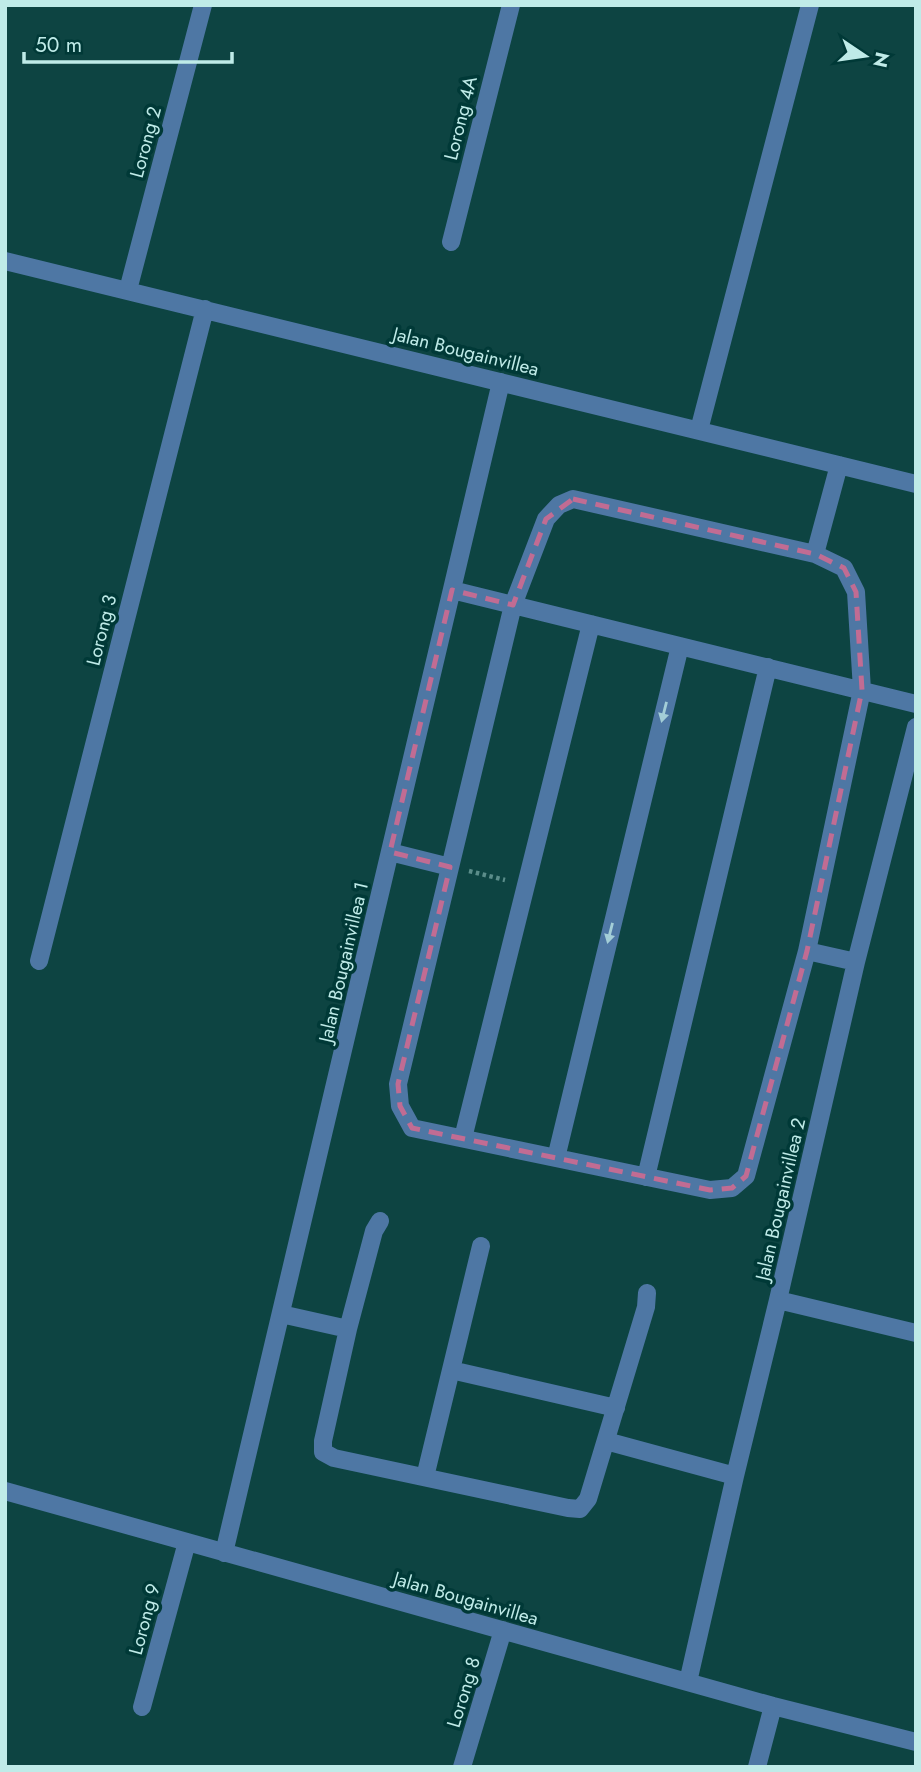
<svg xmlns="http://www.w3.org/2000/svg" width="921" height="1772" font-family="Jost,sans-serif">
<rect width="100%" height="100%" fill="#0d4442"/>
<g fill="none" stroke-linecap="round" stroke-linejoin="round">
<path stroke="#5b8d8a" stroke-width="4.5" stroke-dasharray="3.5 3.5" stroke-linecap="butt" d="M469 871 505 880"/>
<path stroke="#4e77a4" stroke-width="18" d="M451 242 511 5
M5 261 916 484
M128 290 203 5
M699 430 810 5
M573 499 815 554 844 568 856 592 862 690 807 951 746 1176 732 1188 710 1190 412 1128 400 1106 398 1084 513 605 546 519 559 505Z
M815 554 839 465
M452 590 916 704
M390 852 450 867
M807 951 856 962
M39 961 205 309
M463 1138 591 624
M556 1158 680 646
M646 1177 768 667
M380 1221 374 1231 348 1329 323 1441V1452L334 1458 568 1508 580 1509 588 1499 646 1307 647 1293
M778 1300 916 1333
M281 1314 348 1329
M451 1370 616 1408
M606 1441 735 1476
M425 1477 481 1246
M5 1491 773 1706 916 1742
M224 1553 501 382
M688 1682 735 1476 778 1300 856 962 916 727
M142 1707 187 1542
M462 1767 503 1630
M757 1767 773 1706"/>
</g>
<defs><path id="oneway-solid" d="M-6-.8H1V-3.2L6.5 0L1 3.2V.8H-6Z" transform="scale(1.75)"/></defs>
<g fill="#a3ced7">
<use href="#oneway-solid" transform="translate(664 712) rotate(104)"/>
<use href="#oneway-solid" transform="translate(610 933) rotate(104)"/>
</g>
<path fill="none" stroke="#c16c93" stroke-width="5" stroke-dasharray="14 9" stroke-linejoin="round" d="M573 499 815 554 844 568 856 592 862 690 807 951 746 1176 732 1188 710 1190 412 1128 400 1106 398 1084 450 867 390 852 452 590 513 605 546 519Z"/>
<g text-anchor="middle" stroke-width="7" stroke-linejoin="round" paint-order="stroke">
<g font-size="19" fill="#bfebe8" stroke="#003937">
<text transform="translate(460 118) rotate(-76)" y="7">Lorong 4A</text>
<text transform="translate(145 142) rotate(-75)" y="7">Lorong 2</text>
<text transform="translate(466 351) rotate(14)" y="7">Jalan Bougainvillea</text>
<text transform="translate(101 630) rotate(-76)" y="7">Lorong 3</text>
<text transform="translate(343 962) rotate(-77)" y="7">Jalan Bougainvillea 1</text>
<text transform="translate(780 1199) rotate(-77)" y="7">Jalan Bougainvillea 2</text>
<text transform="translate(466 1598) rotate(16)" y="7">Jalan Bougainvillea</text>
<text transform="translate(144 1619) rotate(-75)" y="7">Lorong 9</text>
<text transform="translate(463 1692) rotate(-73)" y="7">Lorong 8</text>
</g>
</g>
<rect width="921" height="1772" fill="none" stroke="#bfebe8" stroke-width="14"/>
<g transform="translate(865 56) rotate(103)" stroke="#003937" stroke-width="5" paint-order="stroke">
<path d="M0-5L12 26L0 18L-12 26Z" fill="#bfebe8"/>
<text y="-10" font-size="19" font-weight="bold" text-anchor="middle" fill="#bfebe8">N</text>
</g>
<path d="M24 52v10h208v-10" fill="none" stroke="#bfebe8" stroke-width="3.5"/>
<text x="35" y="52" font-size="21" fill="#bfebe8" stroke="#003937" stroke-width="5" paint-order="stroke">50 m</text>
</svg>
